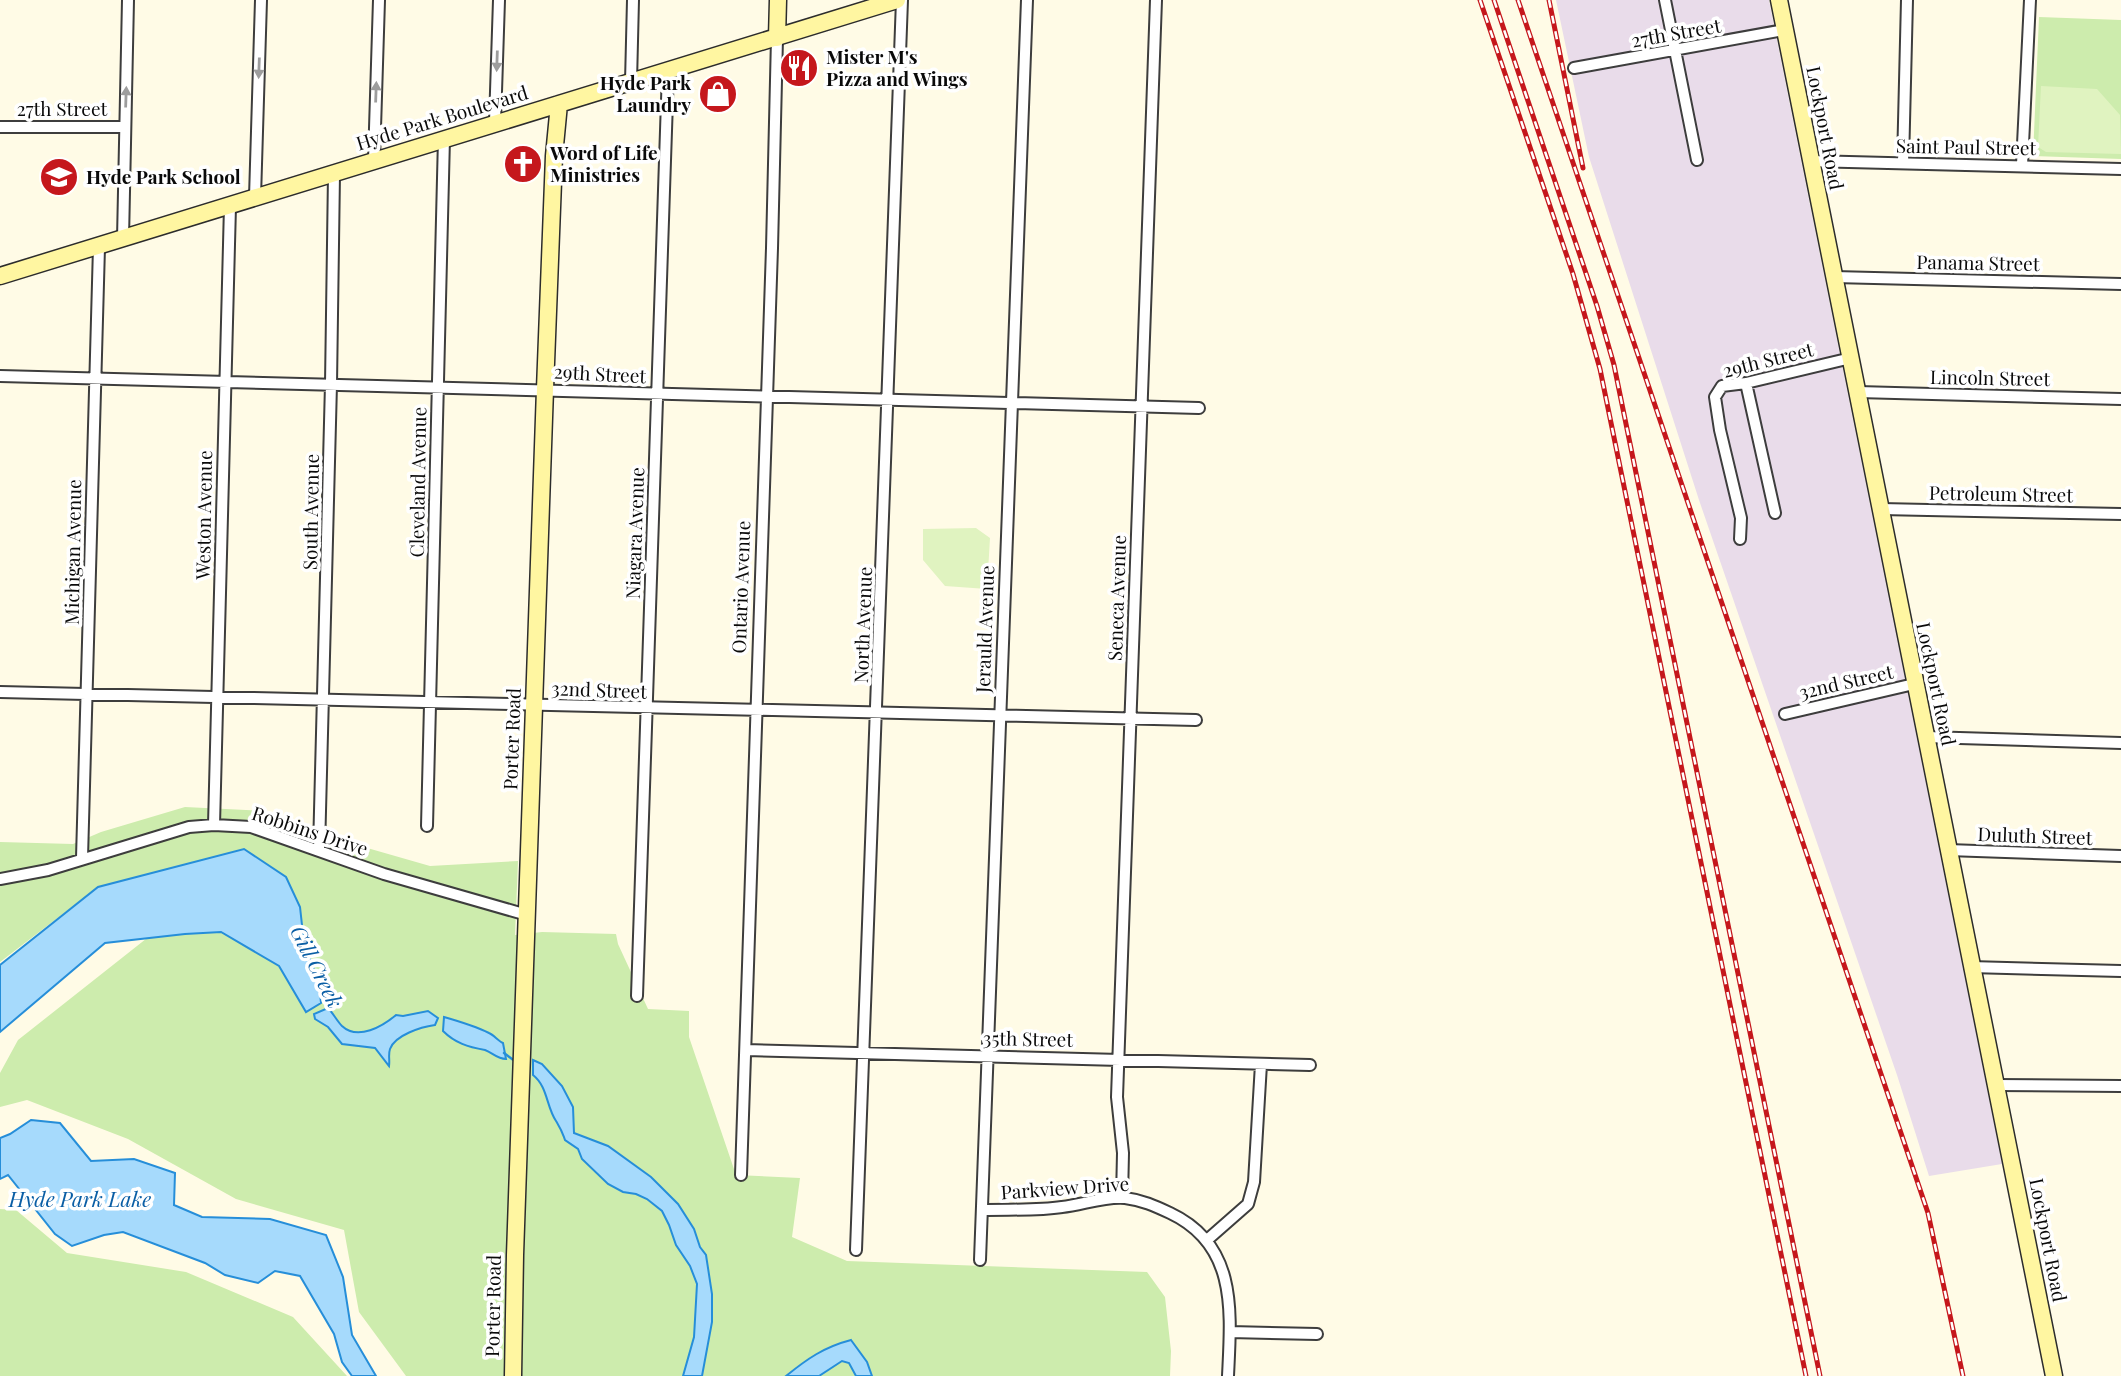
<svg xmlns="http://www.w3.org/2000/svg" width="2121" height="1376" font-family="'Playfair Display',serif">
<rect width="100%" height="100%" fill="#fffbe6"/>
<path fill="#e9dcea" d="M1556 0H1769L2002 1164 1929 1176 1897 1075 1699 500 1589 157Z"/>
<path fill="#cdecad" d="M2039 17 2121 20V159L2033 156Z
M185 807 264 811 315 833 430 866 518 861 515 935 542 932 616 934 618 944 648 1009 689 1011V1037L736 1175 800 1178 792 1237 847 1261 1147 1272 1165 1297 1171 1351 1170 1376H406L359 1312 344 1230 236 1199 128 1139 27 1100 0 1107V1073L18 1040 175 916 98 887 0 962V842L73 844 101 832Z
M0 1209 16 1210 67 1253 186 1272 293 1317 347 1376H0Z"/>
<path fill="#e0f3c0" d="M2041 86 2097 89 2120 115 2121 154 2046 152 2038 147Z
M976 528 990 538 987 589 945 586 923 560V529Z"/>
<path fill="#a6dafc" stroke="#268ed9" stroke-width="2" d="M244 849 286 877 300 907 304 943 319 983 321 1003 306 1012 279 966 221 932 185 934 105 943 0 1032V965L98 887Z
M328 1008C333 1013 337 1021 342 1026 358 1041 383 1026 396 1015L403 1016 428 1011 438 1018 435 1025C421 1027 395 1035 390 1049 388 1055 390 1060 389 1066L375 1048 342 1044 328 1027 315 1019 314 1014Z
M444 1017C458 1021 475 1026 489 1033 494 1035 498 1041 503 1043L506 1059C497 1059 493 1053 485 1050 468 1047 455 1043 443 1031Z
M533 1060 542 1064 562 1086 573 1107 574 1133 608 1146 651 1177 678 1204 694 1229 700 1247 706 1255 712 1294V1322L702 1376H683L694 1337 697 1284 690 1266 676 1245 669 1225 662 1211 647 1199 636 1194 623 1192 608 1184 582 1159 578 1149 565 1140C561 1129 562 1131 556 1121 546 1106 548 1087 533 1075Z
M31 1120 60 1123 91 1161 134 1159 175 1173 174 1205 202 1217 270 1219 326 1235 343 1277 352 1335 376 1376H352L342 1362 334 1334 300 1276 275 1271 258 1283 225 1275 205 1263 123 1232 104 1235 72 1246 55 1234 8 1175 0 1179V1138L10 1134Z
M851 1340 867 1362 872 1376H856L849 1363 842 1361 819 1376H786C807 1359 824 1347 851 1340Z"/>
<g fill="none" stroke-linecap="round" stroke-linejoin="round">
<path stroke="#268ed9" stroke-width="2.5" d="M504 1053 516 1062"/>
<defs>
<path id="street" d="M1665 0 1697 160
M1574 68 1784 30
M631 82 633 0
M495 122 499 0
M0 127H125
M374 160 379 0
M1810 161 2121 169
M1903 163 1907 0
M2022 165 2030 0
M255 197 261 0
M123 239 128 0
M1834 277 2121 284
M0 376 1199 408
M1746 383 1775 513
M1858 392 2121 399
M1881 509 2121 514
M1740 539 1741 518 1720 430 1715 397 1722 386 1746 383 1851 358
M0 692 1196 720
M1785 714 1914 684
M1926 737 2121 743
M214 825 230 206
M427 826 444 138
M319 850 331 384 334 174
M1948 850 2121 856
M82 858 99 247
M0 879 48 870 189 827 214 825 251 827 384 874 527 915
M1970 967 2121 971
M637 996 668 71
M746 1050 1310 1065
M1995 1085 2121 1086
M741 1175 772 248 777 38
M1122 1198 1123 1153 1117 1097 1156 0
M982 1210C1008 1209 1036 1211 1062 1207 1082 1205 1105 1196 1125 1198 1142 1200 1155 1206 1170 1213 1238 1245 1231 1312 1228 1376
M1207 1240 1248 1204 1254 1182 1261 1064
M856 1250 902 0
M980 1260 1027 0
M1230 1332 1317 1334"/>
<path id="secondary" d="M1779 0 2054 1376
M777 38 778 0
M0 276 897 0
M513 1376 515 1255 545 389 554 156 559 104"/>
</defs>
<use href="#street" stroke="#3d3d3d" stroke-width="14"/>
<use href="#secondary" stroke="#2c2c2c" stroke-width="19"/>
<use href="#street" stroke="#fff" stroke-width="10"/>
<use href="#secondary" stroke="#fff6a1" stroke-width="16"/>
<defs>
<path id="rail" d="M1480 0 1573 274 1600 369 1806 1376
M1494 0 1597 306 1614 365 1820 1376
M1518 0 1928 1213 1963 1376
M1549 0 1583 168"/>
</defs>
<use href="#rail" stroke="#c5171c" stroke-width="5"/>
<use href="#rail" stroke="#fff" stroke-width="2.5" stroke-dasharray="8" stroke-linecap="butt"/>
</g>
<defs><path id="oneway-solid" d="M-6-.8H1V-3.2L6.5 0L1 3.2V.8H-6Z" transform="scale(1.75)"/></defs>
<g fill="#9d9d9d">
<use href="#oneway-solid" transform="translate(497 61) rotate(92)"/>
<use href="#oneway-solid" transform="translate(259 68) rotate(92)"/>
<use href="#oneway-solid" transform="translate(376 92) rotate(-88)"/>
<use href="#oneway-solid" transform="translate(126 97) rotate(-88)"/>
</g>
<defs>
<symbol id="restaurant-disc" viewBox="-11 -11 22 22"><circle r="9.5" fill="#c5171c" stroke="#fff"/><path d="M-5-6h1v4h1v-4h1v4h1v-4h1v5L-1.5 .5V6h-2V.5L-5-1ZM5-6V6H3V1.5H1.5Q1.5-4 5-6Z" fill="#fff"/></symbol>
<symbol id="shop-disc" viewBox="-11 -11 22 22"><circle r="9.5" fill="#c5171c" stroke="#fff"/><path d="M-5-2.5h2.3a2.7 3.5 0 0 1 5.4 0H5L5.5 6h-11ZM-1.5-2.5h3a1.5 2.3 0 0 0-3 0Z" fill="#fff"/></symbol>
<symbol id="church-disc" viewBox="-11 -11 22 22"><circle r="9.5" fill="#c5171c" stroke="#fff"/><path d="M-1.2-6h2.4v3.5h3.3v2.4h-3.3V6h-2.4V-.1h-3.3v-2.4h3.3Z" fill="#fff"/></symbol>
<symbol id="school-disc" viewBox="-11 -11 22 22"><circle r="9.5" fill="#c5171c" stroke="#fff"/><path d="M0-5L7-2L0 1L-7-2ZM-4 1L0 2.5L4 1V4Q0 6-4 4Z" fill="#fff"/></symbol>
</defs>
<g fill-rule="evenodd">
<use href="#restaurant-disc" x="777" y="46" width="44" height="44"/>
<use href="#shop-disc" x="696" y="72" width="44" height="44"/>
<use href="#church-disc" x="501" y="142" width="44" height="44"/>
<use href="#school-disc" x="37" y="155" width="44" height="44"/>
</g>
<g text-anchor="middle" stroke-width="7" stroke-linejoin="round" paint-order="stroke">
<g font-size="19" fill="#0a0a0a" stroke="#fff">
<text transform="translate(1676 33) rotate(-10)" y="7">27th Street</text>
<text x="62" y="116">27th Street</text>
<text transform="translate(442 118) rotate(-17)" y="7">Hyde Park Boulevard</text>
<text transform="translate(1825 128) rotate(79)" y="7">Lockport Road</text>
<text transform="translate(1966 147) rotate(1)" y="7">Saint Paul Street</text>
<text transform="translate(1978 263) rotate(1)" y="7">Panama Street</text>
<text transform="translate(1768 360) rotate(-14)" y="7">29th Street</text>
<text transform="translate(600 374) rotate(3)" y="7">29th Street</text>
<text transform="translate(1990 378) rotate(1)" y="7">Lincoln Street</text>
<text transform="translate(418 482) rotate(-89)" y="7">Cleveland Avenue</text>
<text transform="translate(2001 494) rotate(1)" y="7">Petroleum Street</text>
<text transform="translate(311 512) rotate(-89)" y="7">South Avenue</text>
<text transform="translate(204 515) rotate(-89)" y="7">Weston Avenue</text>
<text transform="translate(635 533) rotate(-88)" y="7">Niagara Avenue</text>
<text transform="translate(73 552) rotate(-89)" y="7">Michigan Avenue</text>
<text transform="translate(741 587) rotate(-88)" y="7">Ontario Avenue</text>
<text transform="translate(1117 598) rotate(-88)" y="7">Seneca Avenue</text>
<text transform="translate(863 625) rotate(-88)" y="7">North Avenue</text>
<text transform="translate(985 629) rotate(-88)" y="7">Jerauld Avenue</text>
<text transform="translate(1846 682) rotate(-13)" y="7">32nd Street</text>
<text transform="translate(1936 684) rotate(78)" y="7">Lockport Road</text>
<text transform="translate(599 690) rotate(2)" y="7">32nd Street</text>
<text transform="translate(512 739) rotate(-88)" y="7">Porter Road</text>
<text transform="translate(310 831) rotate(18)" y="7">Robbins Drive</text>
<text transform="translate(2035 836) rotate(2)" y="7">Duluth Street</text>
<text transform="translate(1028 1039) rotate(1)" y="7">35th Street</text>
<text transform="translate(1065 1188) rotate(-4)" y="7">Parkview Drive</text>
<text transform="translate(2048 1240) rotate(79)" y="7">Lockport Road</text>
<text transform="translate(493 1306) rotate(-89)" y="7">Porter Road</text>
</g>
<g font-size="19" font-weight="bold" fill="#0a0a0a" stroke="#fff" text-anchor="start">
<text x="826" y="64">Mister M's<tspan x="826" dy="22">Pizza and Wings</tspan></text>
<text x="691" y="90" text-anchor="end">Hyde Park<tspan x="691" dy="22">Laundry</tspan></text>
<text x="550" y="160">Word of Life<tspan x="550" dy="22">Ministries</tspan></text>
<text x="86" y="184">Hyde Park School</text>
</g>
<g font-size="21" font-style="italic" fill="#0a5ea5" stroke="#fff">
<text transform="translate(316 967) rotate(63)" y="7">Gill Creek</text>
<text x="80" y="1207">Hyde Park Lake</text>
</g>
</g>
</svg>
